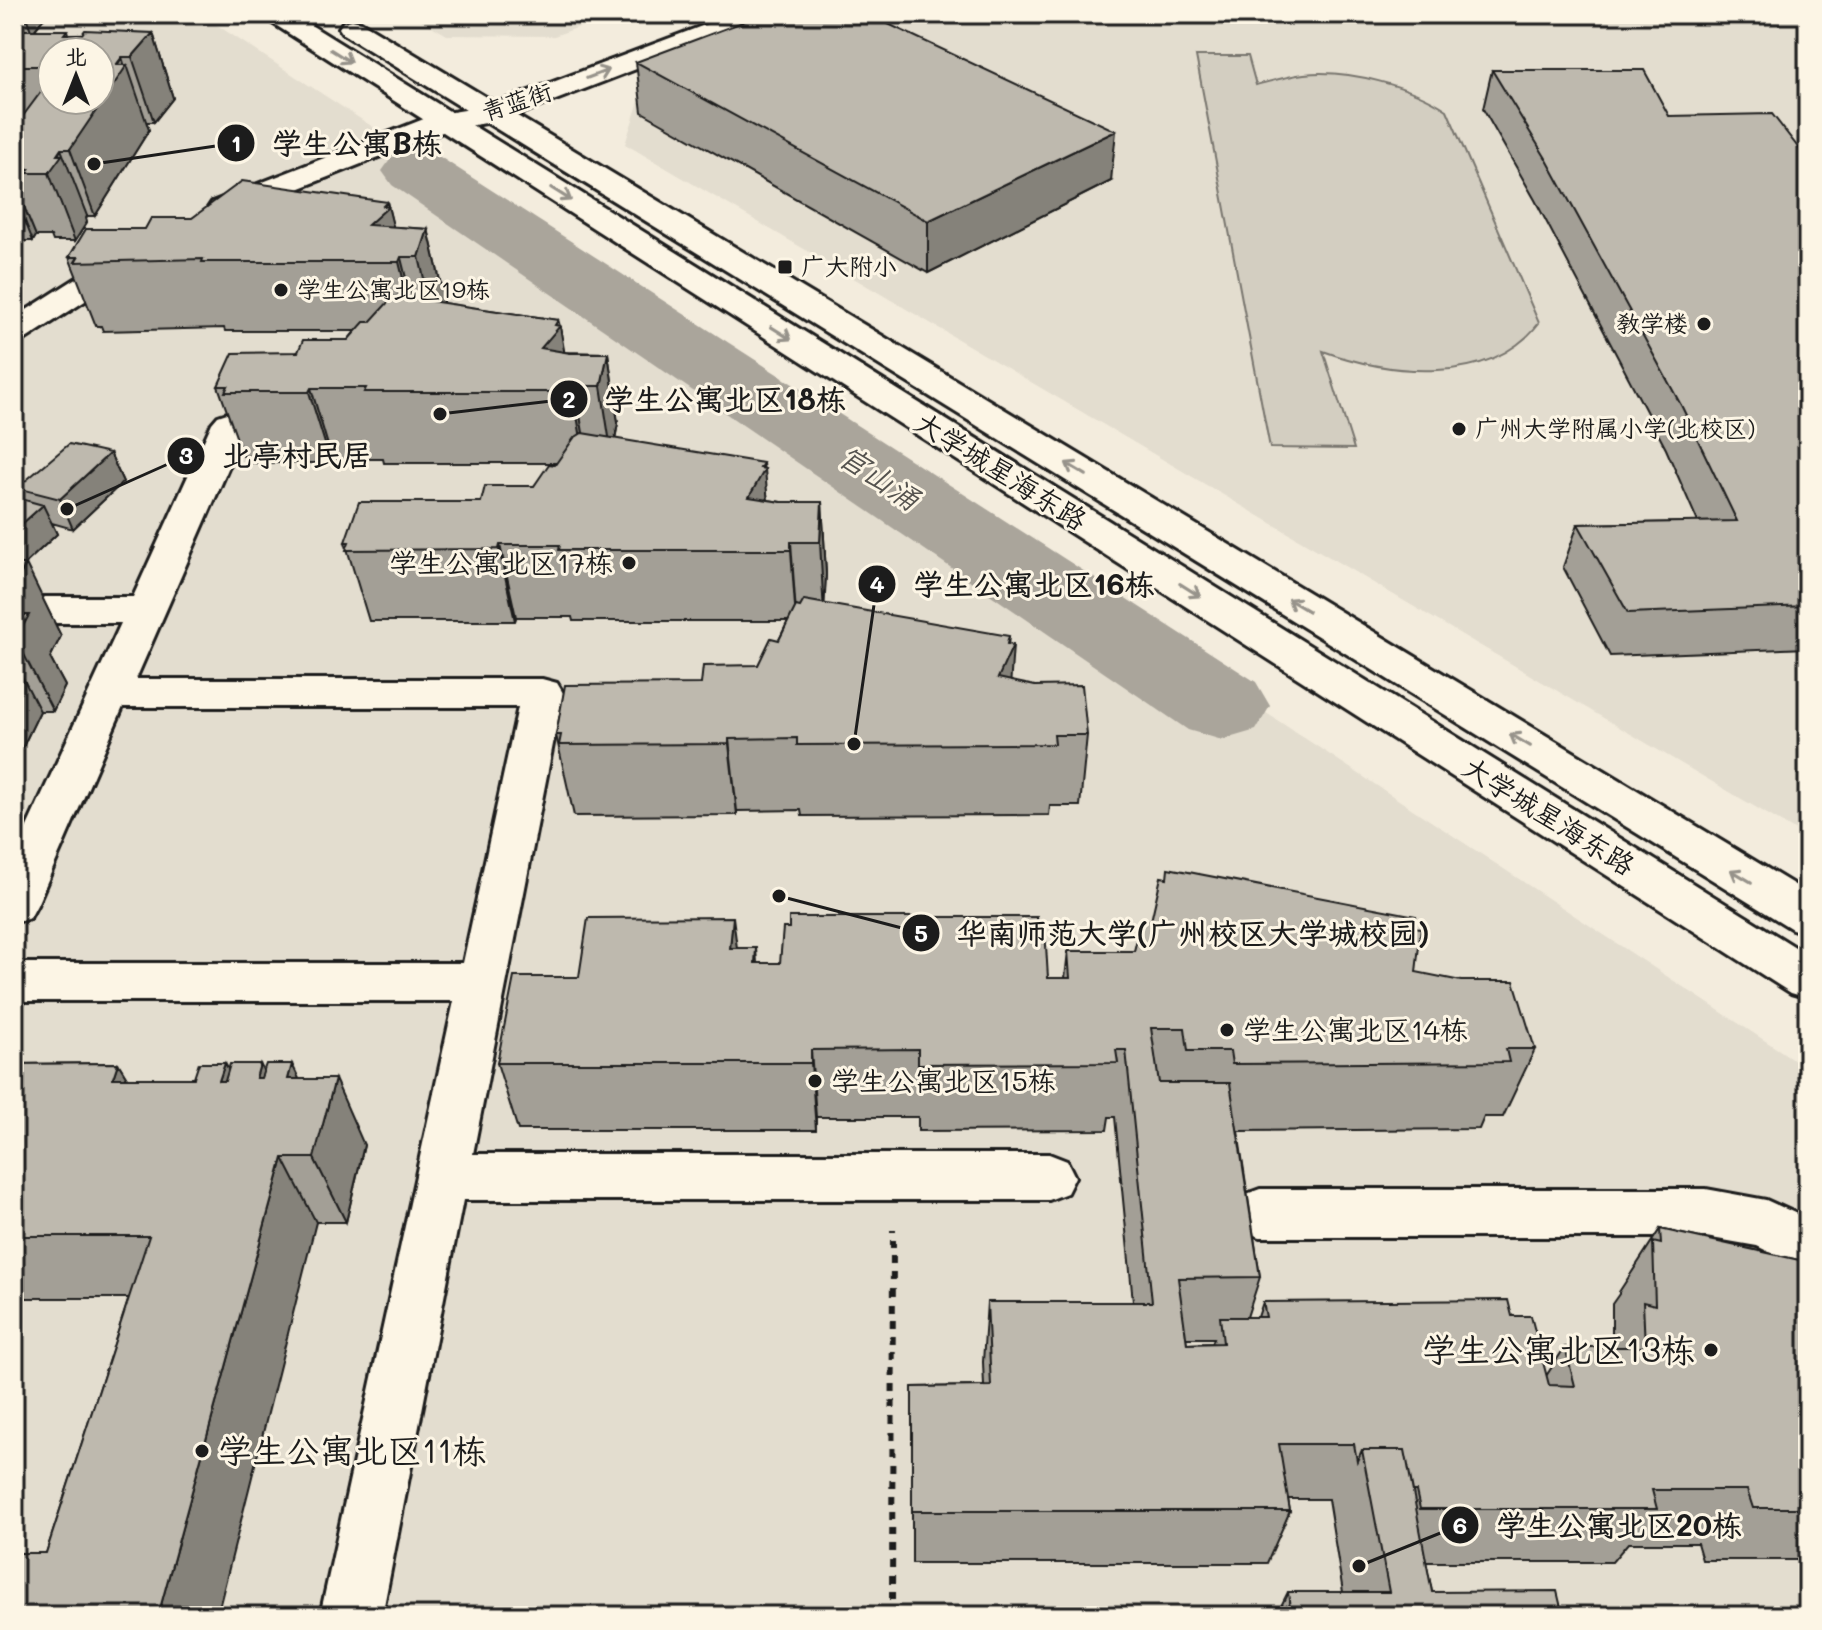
<svg xmlns="http://www.w3.org/2000/svg" width="1822" height="1630" font-family="Mali,'LXGW WenKai TC',sans-serif">
<rect width="100%" height="100%" fill="#f3ecdd"/>
<filter id="ink" filterUnits="userSpaceOnUse"><feTurbulence type="fractalNoise" baseFrequency=".0125" numOctaves="2"/><feDisplacementMap in="SourceGraphic" scale="16" xChannelSelector="R" yChannelSelector="G"/><feConvolveMatrix kernelMatrix="1 2 1 2 8 2 1 2 1" color-interpolation-filters="sRGB"/></filter>
<g filter="url(#ink)">
<path fill="#e3ddcf" fill-rule="evenodd" d="M14 14H200L428 163 400 175 1214 722 1245 699 1808 1069V1616H14ZM52 52H100V100H52Z
M411 14H616L554 36 447 35Z
M835 14H1808V838L625 144 643 89Z"/>
<path fill="#d3cec1" stroke="#78756e" stroke-width="2" d="M1196 56H1248L1256 85C1272 81 1288 76 1304 74 1347 69 1412 86 1447 110L1539 323C1490 387 1389 375 1323 351L1354 449 1270 448Z"/>
<g fill="none" stroke-linecap="round" stroke-linejoin="round">
<path fill="#aaa59b" fill-rule="evenodd" d="M416 151 440 157 1256 682 1270 706 1256 730 1222 740 1188 730 392 185 382 171 392 157Z"/>
<defs>
<path id="minor" d="M734 14H770L766 19 504 120 450 129 234 214 223 217 212 214 208 208 212 202 434 115 489 106Z
M130 249 141 251 146 258 141 265 26 339 14 342V318L119 251Z
M230 412 242 416 248 423 136 679H542L557 683 563 693 473 1154H1049L1067 1161 1075 1177 1067 1193 1049 1200H463L382 1616H320L454 1001H14V963H463L518 707H123L37 905 30 918 14 923V855L121 623H14V597H133L212 423 218 416Z
M1260 1189H1706L1766 1200 1808 1219V1271L1757 1246 1706 1237H1260L1241 1230 1233 1213 1241 1196Z"/>
<path id="major" d="M262 14H293L1808 955V998L1791 993 266 19Z
M352 20 361 22 1808 893V934L1792 929 343 34 339 28 343 22Z"/>
</defs>
<use href="#minor" stroke="#1c1c1c" stroke-width="6"/>
<use href="#major" stroke="#1c1c1c" stroke-width="6"/>
<path stroke="#1c1c1c" stroke-width="6" stroke-dasharray="8 8" stroke-linecap="butt" d="M892 1616 893 1230"/>
<use href="#minor" fill="#fcf5e5" fill-rule="evenodd"/>
<use href="#major" fill="#fcf5e5" fill-rule="evenodd"/>
</g>
<path fill="#a39f96" stroke="#1c1c1c" stroke-width="2" fill-rule="evenodd" d="M14 14H47L35 30H67L68 34 153 33 173 98 154 122H146L149 130 95 216H87L86 218 87 222 75 241H53L51 236H36L33 241H14V128L16 126H14V34H21L22 33H14ZM52 52 100 100H52Z
M636 62 1111 181 928 273 642 112Z
M1492 70 1669 116 1804 155 1808 151V648L1610 656 1563 567 1578 524 1698 522 1666 449 1535 200 1483 109Z
M387 202 393 227 428 229 444 298 442 303 558 320 564 352 608 353 618 423 615 439 763 469 768 500 781 502H822L826 574 824 604 1008 644 1010 681 1087 735 1080 806H1050L1049 815 802 816 801 810 737 811V815L574 816 556 735 758 665 779 640 788 621H573L572 617H516L515 621H369L345 542 534 486 557 463H384L383 459H332L331 463H250L248 456H243L218 386 298 352 348 340 355 331H225L224 328 103 331 101 326H96L69 257 145 229 192 218Z
M110 453 123 482 73 529 52 523 57 534 25 564 61 636 50 658 65 686 53 711H40L14 765V497L23 500 17 488Z
M1151 921 1414 927 1416 972 1535 1049 1503 1117H1484L1479 1129 1238 1131 1260 1277 1247 1317H1258L1263 1302 1512 1316 1546 1376 1565 1347H1612V1304L1619 1294V1292L1660 1229 1808 1262V1560H1702L1697 1543H1628L1612 1562H1426L1432 1592 1563 1616H1276L1288 1592H1343L1328 1499H1288L1290 1511 1267 1563H912V1387L984 1386 983 1362 987 1302H1133L1115 1117H1109L1107 1130 918 1131V1117H816V1130H518L497 1063 579 977 737 948H756L757 963H780L1038 929 1048 978H1065L1068 951H1134ZM1186 1338H1214L1212 1343 1187 1344Z
M118 1063 127 1078H194L228 1069 260 1064 263 1071 299 1079 364 1145 346 1222H316L46 1553 129 1298H14V1064Z"/>
<path fill="#85827a" stroke="#1c1c1c" stroke-width="2" d="M25 14H47L32 33Z
M153 33 173 98 154 122 132 57Z
M122 57 125 67 127 65 149 130 95 216 70 149Z
M1116 131 1111 181 928 273V221Z
M61 149 87 216 86 218 87 222 75 241 49 173Z
M14 182 36 236 33 241 14 194Z
M387 202 418 326 416 331 399 262 368 225Z
M428 229 444 298 435 326 419 257Z
M558 320 560 326 571 392 541 348Z
M608 353 618 423 612 456 601 386Z
M575 386 587 456 585 462 573 392Z
M311 388 332 459 331 463 309 392Z
M110 453 123 482 73 529 60 499Z
M763 463 764 472 765 469 771 540 749 497Z
M822 502 826 574 824 614 820 542Z
M43 505 57 534 14 574V531Z
M791 542 796 614V621L791 550Z
M500 545 516 617 515 621 499 549Z
M26 564 61 636 50 658 65 686 53 711 16 639H14V586Z
M1009 636 1007 657 1013 645 1008 716 998 678Z
M14 661 40 711 14 765Z
M729 739 737 811V815L729 744Z
M733 917 742 987 730 948Z
M811 1050 816 1117V1130L811 1063Z
M118 1063 159 1130 113 1078Z
M225 1063 260 1130 219 1081Z
M260 1064 293 1131 256 1078Z
M292 1064 322 1127 335 1079 364 1145 346 1222 314 1158 288 1079Z
M283 1158 316 1222 217 1616H158Z"/>
<path fill="#beb9ae" stroke="#1c1c1c" stroke-width="2" d="M764 14H867L1116 131 928 221 636 62Z
M24 30H67L64 34H82L85 30 153 33 132 57H122L116 65H127L70 149H61L57 155H62L49 173H26L29 169H14V128L52 77V100H100V52H52V66H14V34H21Z
M1492 70H1644L1669 116 1772 114 1804 155 1808 151V606L1628 613 1578 524 1737 521 1682 407 1547 160Z
M242 181 387 202 383 206 388 207 368 225 428 229 419 257H401L399 262H202L203 259 75 262 78 257H69L86 229H145L151 218H192Z
M397 296 558 320 555 325 560 326 541 348 570 353H608L601 386H575L573 392H364L366 388H311L309 392H225L228 386H218L233 353 298 352 303 340H348L364 322H370L390 300Z
M582 433 763 463 760 468 765 469 749 497 781 502H822L820 542H791V550H559L560 545H500L499 549 346 550 349 542H345L359 502H481L485 486H534L549 464 555 465 574 438Z
M69 444 110 453 60 499 17 488Z
M14 497 43 505 14 531Z
M14 564H26L14 586Z
M804 600 1009 636 1007 644 1013 645 998 678 1035 686 1082 685 1087 735H1054L1055 744 797 745V738L729 739V744L559 745 561 735H556L565 685 701 684 703 666 758 665 771 638 779 640 796 606 800 607Z
M14 615H29L16 639H14Z
M1168 868 1416 916 1414 927 1421 928 1416 972 1461 981H1514L1535 1049H1506L1509 1062 1232 1064 1230 1051H1188L1185 1028H1151L1159 1083H1230L1260 1277 1178 1278 1187 1344 1223 1343 1220 1317H1266L1263 1302 1508 1300 1512 1316H1531L1549 1385 1575 1386 1565 1347H1645L1643 1302 1655 1305 1653 1242 1661 1244 1660 1229 1808 1262V1508H1753L1747 1490H1652L1657 1509H1420L1416 1491H1413L1405 1450H1362L1357 1461 1354 1444H1279L1290 1511H912V1387L991 1386 987 1302H1152L1126 1050H1116L1118 1063 918 1064V1049L811 1050V1063H497L514 977H579L588 918 733 917 730 948H756L755 963H780L783 928H789V917H1037L1038 929H1045L1048 978H1070L1068 951H1134L1142 919 1151 921 1161 877 1167 878Z
M118 1063 113 1078H194L199 1063H225L219 1081H225L230 1064H260L256 1078H261L266 1064H292L288 1079H335L314 1158H283L158 1616H14V1553H46L149 1236H14V1064Z
M1362 1450H1405L1432 1592 1557 1591 1563 1616H1291L1288 1592H1389Z"/>
<defs><path id="oneway-shaft" d="M-6 0H5M1.5-3L5.5 0L1.5 3" fill="none" stroke-width="1.6" stroke-linecap="round" stroke-linejoin="round" transform="scale(2)"/></defs>
<g stroke="#97938b">
<use href="#oneway-shaft" transform="translate(341 56) rotate(32)"/>
<use href="#oneway-shaft" transform="translate(598 74) rotate(-21)"/>
<use href="#oneway-shaft" transform="translate(561 194) rotate(32)"/>
<use href="#oneway-shaft" transform="translate(781 333) rotate(32)"/>
<use href="#oneway-shaft" transform="translate(1076 469) rotate(-149)"/>
<use href="#oneway-shaft" transform="translate(1190 590) rotate(32)"/>
<use href="#oneway-shaft" transform="translate(1298 605) rotate(-149)"/>
<use href="#oneway-shaft" transform="translate(1520 740) rotate(-149)"/>
<use href="#oneway-shaft" transform="translate(1741 876) rotate(-149)"/>
</g>
</g>
<g fill="#1c1c1c" stroke="#fcf5e5" stroke-width="3">
<rect x="777" y="259" width="16" height="16" rx="4"/>
<circle cx="281" cy="290" r="8"/>
<circle cx="1704" cy="324" r="8"/>
<circle cx="1459" cy="429" r="8"/>
<circle cx="629" cy="563" r="8"/>
<circle cx="1227" cy="1030" r="8"/>
<circle cx="815" cy="1081" r="8"/>
<circle cx="1711" cy="1350" r="8"/>
<circle cx="202" cy="1451" r="8"/>
</g>
<g text-anchor="middle" stroke-width="6" stroke-linejoin="round" paint-order="stroke">
<g font-size="24" fill="#1c1c1c" stroke="#fcf5e5">
<text transform="translate(517 102) rotate(-18)" y="8">青蓝街</text>
</g>
<g font-size="24" fill="#1c1c1c" stroke="#fcf5e5" text-anchor="start">
<text x="801" y="275">广大附小</text>
<text x="297" y="298">学生公寓北区19栋</text>
<text x="1688" y="332" text-anchor="end">教学楼</text>
<text x="1475" y="437">广州大学附属小学(北校区)</text>
</g>
<g font-size="28" fill="#1c1c1c" stroke="#fcf5e5">
<text transform="translate(1001 471) rotate(32)" y="10">大学城星海东路</text>
<text transform="translate(1549 816) rotate(32)" y="10">大学城星海东路</text>
</g>
<g font-size="28" fill="#1c1c1c" stroke="#fcf5e5" text-anchor="start">
<text x="613" y="573" text-anchor="end">学生公寓北区17栋</text>
<text x="1243" y="1040">学生公寓北区14栋</text>
<text x="831" y="1091">学生公寓北区15栋</text>
</g>
<g font-size="30" font-style="italic" fill="#55534f" stroke="#fcf5e5">
<text transform="translate(879 478) rotate(34)" y="10">官山涌</text>
</g>
<g font-size="34" fill="#1c1c1c" stroke="#fcf5e5" text-anchor="end">
<text x="1695" y="1362">学生公寓北区13栋</text>
<text x="218" y="1463" text-anchor="start">学生公寓北区11栋</text>
</g>
</g>
<path fill="none" stroke="#1c1c1c" stroke-width="3" d="M94 164L236 143M440 414L569 399M67 509L186 456M854 744L877 584M779 896L921 933M1359 1566L1460 1525"/>
<g fill="#1c1c1c" stroke="#fcf5e5" stroke-width="3">
<circle cx="94" cy="164" r="8"/>
<circle cx="440" cy="414" r="8"/>
<circle cx="67" cy="509" r="8"/>
<circle cx="854" cy="744" r="8"/>
<circle cx="779" cy="896" r="8"/>
<circle cx="1359" cy="1566" r="8"/>
<circle cx="236" cy="143" r="20"/>
<circle cx="569" cy="399" r="20"/>
<circle cx="186" cy="456" r="20"/>
<circle cx="877" cy="584" r="20"/>
<circle cx="921" cy="933" r="20"/>
<circle cx="1460" cy="1525" r="20"/>
</g>
<g font-size="24" text-anchor="middle" font-weight="bold" fill="#fff">
<text x="236" y="152">1</text>
<text x="569" y="408">2</text>
<text x="186" y="464">3</text>
<text x="877" y="593">4</text>
<text x="921" y="942">5</text>
<text x="1460" y="1534">6</text>
</g>
<g font-size="30" text-anchor="middle" font-weight="bold" fill="#1c1c1c" stroke="#fcf5e5" stroke-width="6" stroke-linejoin="round" paint-order="stroke">
<text x="357" y="154">学生公寓B栋</text>
<text x="725" y="410">学生公寓北区18栋</text>
<text x="297" y="466">北亭村民居</text>
<text x="1034" y="595">学生公寓北区16栋</text>
<text x="1193" y="944">华南师范大学(广州校区大学城校园)</text>
<text x="1619" y="1536">学生公寓北区20栋</text>
</g>
<rect width="1822" height="1630" fill="none" stroke="#fcf5e5" stroke-width="48"/>
<rect x="24" y="24" width="1774" height="1582" fill="none" stroke="#1c1c1c" stroke-width="3" filter="url(#ink)"/>
<g transform="translate(76 76)"><circle r="38" fill="#fcf5e5" stroke="#a29e95" stroke-width="2"/>
<path d="M0-6L14 30L0 20L-14 30Z" fill="#1c1c1c"/>
<text y="-12" font-size="22" font-weight="bold" text-anchor="middle" fill="#1c1c1c">北</text>
</g>
</svg>
